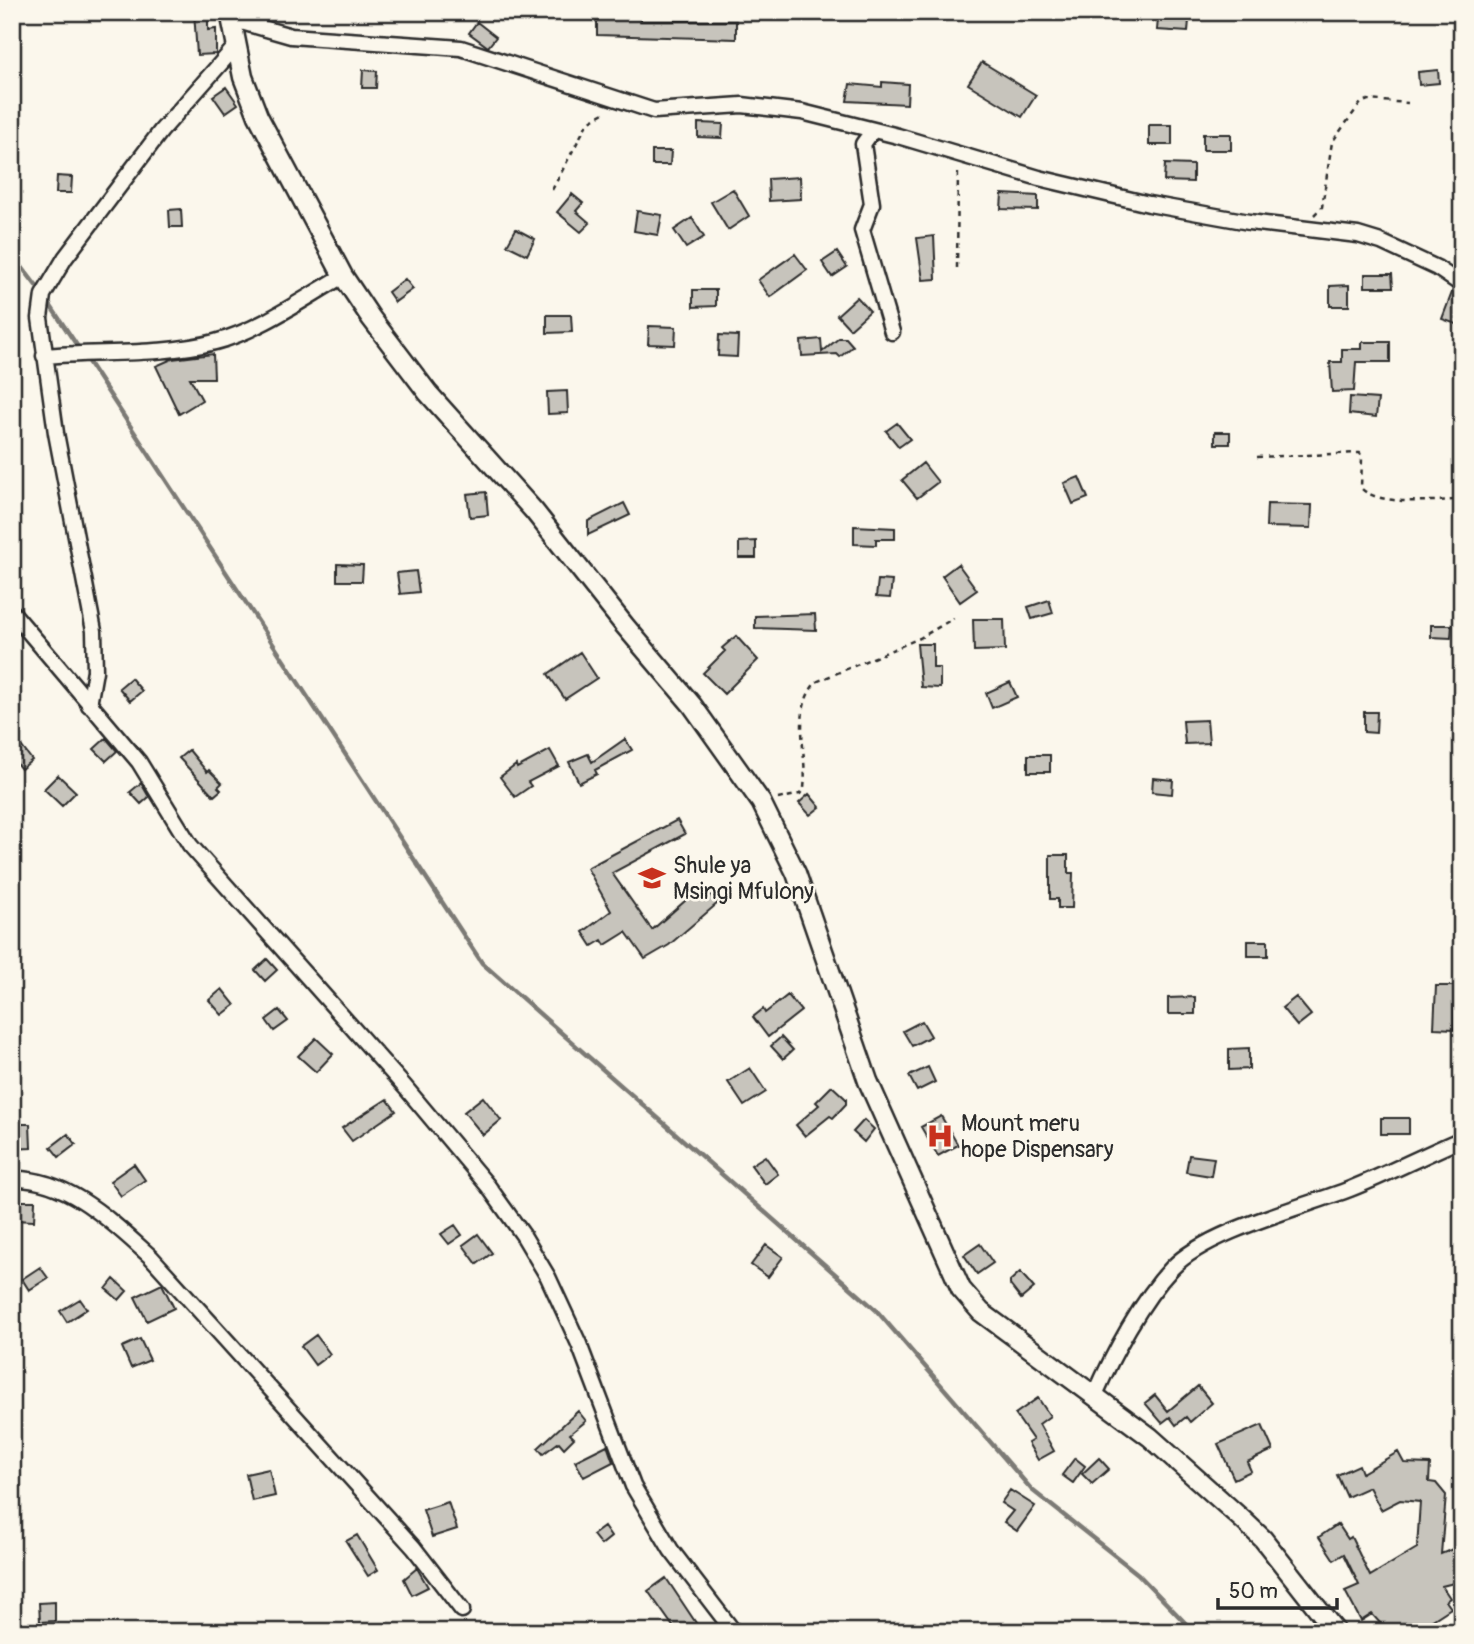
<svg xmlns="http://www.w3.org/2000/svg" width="1474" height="1644" font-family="Pangolin,sans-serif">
<rect width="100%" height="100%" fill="#fbf7ec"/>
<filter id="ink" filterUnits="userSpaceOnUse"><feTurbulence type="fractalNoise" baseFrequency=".0143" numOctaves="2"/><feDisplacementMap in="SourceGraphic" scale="14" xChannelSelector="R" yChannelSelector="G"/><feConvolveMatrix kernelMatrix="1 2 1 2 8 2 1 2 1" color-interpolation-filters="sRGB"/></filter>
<g filter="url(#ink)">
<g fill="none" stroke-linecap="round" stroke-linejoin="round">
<path stroke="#7b7a75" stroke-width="4.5" d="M12 254 41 292
M46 299 80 350
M85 357 482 963 876 1310 1032 1490 1138 1574 1194 1632"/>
</g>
<path fill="#c7c4bc" stroke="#2b2b2b" stroke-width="2" d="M194 12H208V30L216 29V54L197 55Z
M641 15V21H736V39L597 35V16Z
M1158 19 1189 20 1188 32 1157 30Z
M477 22 496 37 488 47 469 33Z
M982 62 1036 95 1022 117 968 84Z
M363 70 377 71 376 88H362Z
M1438 70 1439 83 1419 85 1418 72Z
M882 82 908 84 907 104 847 101 850 84 882 87Z
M226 87 238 104 225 113 213 96Z
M698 123 723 124 722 138 698 137Z
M1149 125H1172V145H1149Z
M1203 134H1231V150H1203Z
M652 151H671L670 165H652Z
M1165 164 1193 165V182L1164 181Z
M57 176 72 177 71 193H56Z
M800 177 801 199 769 201 768 179Z
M733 189 749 216 728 230 711 202Z
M572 194 583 203 576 211 590 223 581 232 557 212Z
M1002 194 1038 196V210L1001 209Z
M181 209 182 227H170L169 210Z
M637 211 662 215 658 235 634 231Z
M692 218 704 237 686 248 674 230Z
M516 229 535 239 527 255 507 245Z
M934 236 936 279 923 280 917 238Z
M837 252 847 267 832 277 822 262Z
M795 254 807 270 770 297 758 280Z
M1365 274H1392L1393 287H1365Z
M405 279 413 289 395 302 388 292Z
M1349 285V306H1330V286Z
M693 290H716V306L693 307Z
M1453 290 1462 295V326L1442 319Z
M857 297 870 311 850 329 837 315Z
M547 315H571L572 332 547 333Z
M649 326 676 327 675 345 648 344Z
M719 335 738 336 737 357 718 356Z
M839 338H846L853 346 840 357 837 354 802 356 801 341 821 339 822 352Z
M1362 342H1390V362H1356L1354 391 1332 392 1330 362H1342V349H1362Z
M213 354 214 378H190L202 400 179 414 156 366 172 359Z
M567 391 568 413 548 414 547 392Z
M1350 397 1378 399 1376 417 1349 414Z
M897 423 910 439 899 447 886 431Z
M1215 432H1230V444H1215Z
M923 463 938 482 917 498 902 480Z
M1079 477 1088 498 1073 504 1064 483Z
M486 492 488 515 470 517 467 494Z
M624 503 630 515 588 535V521Z
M1267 504 1312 505 1311 528 1266 527Z
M854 526 895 528V539H876V545L854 544Z
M756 541V558H739V542Z
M337 564 363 565 362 581H337Z
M958 564 977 590 960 602 942 576Z
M416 571 419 592 400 594 397 573Z
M878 580 892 581 890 598 876 597Z
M1049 600 1053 613 1032 619 1028 607Z
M815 614 816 630 755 628V616Z
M973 619H1004L1005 650 974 651Z
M1431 625H1452L1451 638 1431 637Z
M736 636 758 660 724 694 703 673 725 651 722 648Z
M917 644H933V668H940V688L921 687Z
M580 652 597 678 565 699 548 674Z
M131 678 142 691 130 701 119 688Z
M1010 682 1017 697 992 708 986 693Z
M1364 712H1377L1376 733 1364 732Z
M1207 720 1209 743 1185 744 1183 721Z
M12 734 32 760 21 769 12 758Z
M106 738 117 751 106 761 94 749Z
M625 739 632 750 595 770 597 774 579 783 569 762 588 754 592 762Z
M189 750 207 772 209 770 222 783 218 787 221 790 214 796 179 758Z
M550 750 559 766 528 782 531 786 515 797 500 777 516 765 517 768Z
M1028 755H1050V772H1028Z
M58 775 76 792 62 806 44 789Z
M1153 778 1173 780 1172 794 1152 792Z
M141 783 149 797 141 804 130 792Z
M809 794 820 807 810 815 799 803Z
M677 820 685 834 612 873 652 930 702 886 718 903 669 945 645 959 626 932 605 945 602 940 592 946 583 932 611 911 587 868Z
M1050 855H1068V873H1073L1072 908H1058V899H1050Z
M1248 941H1268V956H1248Z
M267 959 277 970 265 981 255 970Z
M1436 986H1455L1454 1029 1434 1028Z
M222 989 235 1005 222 1015 209 1000Z
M788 995 801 1011 768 1037 753 1017 763 1009 765 1013Z
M1195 997V1014H1168V998Z
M1296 997 1311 1015 1297 1026 1282 1008Z
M279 1010 288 1021 274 1031 266 1020Z
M922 1021 931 1036 912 1046 903 1031Z
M781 1037 793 1050 783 1059 771 1046Z
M316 1038 333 1054 316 1072 298 1056Z
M1249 1048V1069L1229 1070V1049Z
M928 1067 935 1082 917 1091 909 1076Z
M750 1068 766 1092 744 1106 728 1082Z
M832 1086 846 1099V1104L833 1118 830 1116 805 1136 796 1125 819 1105 816 1102Z
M483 1097 501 1120 483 1135 464 1112Z
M387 1099 396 1111 352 1141 342 1128Z
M941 1116 958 1145 938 1156 921 1127Z
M1381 1118H1409V1134H1381Z
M864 1120 874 1129 864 1142 853 1132Z
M12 1124H30L31 1148 12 1149Z
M68 1134 76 1144 59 1157 51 1147Z
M1189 1155 1214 1158 1211 1176 1186 1172Z
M765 1156 778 1174 765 1184 751 1165Z
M134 1164 145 1180 121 1196 110 1181Z
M12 1201H35L34 1221 12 1220Z
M455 1225 462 1235 449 1244 441 1234Z
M478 1234 492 1253 477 1264 463 1245Z
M980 1244 993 1263 977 1274 964 1255Z
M766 1245 783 1257 768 1277 751 1265Z
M40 1267 48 1278 29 1290 22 1279Z
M1020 1272 1034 1288 1021 1299 1010 1285V1281Z
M114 1279 127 1291 119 1300 106 1289Z
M162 1284 174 1308 147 1321 135 1297Z
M80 1299 87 1309 67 1322 60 1311Z
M316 1335 330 1354 315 1365 301 1346Z
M140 1339 150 1360 131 1368 122 1347Z
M1198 1386 1212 1403 1190 1422 1186 1417 1176 1425 1170 1417 1162 1423 1145 1403 1155 1395 1168 1411Z
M1038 1398 1050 1416 1039 1424 1054 1451 1038 1460 1028 1443 1033 1440 1015 1414Z
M578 1411 586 1421 570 1434 574 1438 564 1448 559 1442 543 1454 538 1448Z
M1262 1425 1273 1450 1247 1462 1251 1471 1234 1479 1218 1444Z
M607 1445 613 1462 584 1477 575 1461Z
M1398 1452 1404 1463 1430 1464 1429 1482 1436 1483 1446 1495 1441 1554 1462 1545V1581L1442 1586 1450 1598 1446 1601 1451 1608 1414 1632H1388L1372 1614 1361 1621 1345 1591 1359 1585 1344 1554 1334 1560 1319 1537 1338 1524 1348 1539 1351 1537 1370 1576 1417 1548 1420 1502 1400 1500 1381 1510 1369 1487 1347 1497 1337 1475 1359 1465 1362 1473Z
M1075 1458 1085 1466 1073 1483 1062 1475Z
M1099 1458 1109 1469 1092 1484 1082 1474Z
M269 1469 275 1496 252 1501 246 1474Z
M1010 1490 1035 1506 1017 1531 1004 1522 1013 1511 1001 1503Z
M448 1502 457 1529 432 1537 423 1510Z
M604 1527 611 1537 601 1545 593 1535Z
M357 1535 378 1570 368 1576 346 1541Z
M417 1568 428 1587 412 1595 404 1579Z
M666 1578 698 1626 690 1632H677L648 1591Z
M55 1602V1621L40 1622 39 1603Z"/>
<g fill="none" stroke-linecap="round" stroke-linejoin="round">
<defs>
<path id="minor" d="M231 19 291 36 461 48 654 111 742 105 802 112 898 136 1039 178 1149 204 1249 222 1358 235 1381 242 1437 268 1462 285
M873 130 863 144 872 204 862 230 892 332
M44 356C100 351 161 356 215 342 260 330 303 299 343 276
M12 612 139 762 190 845 405 1087 488 1186 523 1235 548 1277 579 1344 633 1486 671 1550 734 1632
M89 705 95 671 94 631 56 433 40 318 43 295 65 258 161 131 236 46
M12 1179C68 1177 113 1223 151 1257L414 1548 462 1610
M1095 1395C1113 1354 1141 1301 1172 1268 1207 1231 1301 1208 1350 1189 1388 1174 1424 1155 1462 1139"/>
<path id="tertiary" d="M230 12 243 77 258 116 343 276 371 318 428 393 534 511 625 626 692 705 761 802 796 873 868 1081 961 1289 981 1312 1150 1437 1243 1520 1263 1539 1336 1632"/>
</defs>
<use href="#minor" stroke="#2b2b2b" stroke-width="19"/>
<use href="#tertiary" stroke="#2b2b2b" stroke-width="23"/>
<path stroke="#2b2b2b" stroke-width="2.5" stroke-dasharray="5 5" stroke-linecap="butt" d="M552 190 588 122 606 112
M1314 215 1322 207 1332 142 1361 103 1368 100 1408 103
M957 268 958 168
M1257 457 1360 453 1362 458 1361 488C1379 507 1436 500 1462 500
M778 799 800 794 804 788C808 753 791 711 816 682L920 638 954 618"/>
<use href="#minor" stroke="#fbf7ec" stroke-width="14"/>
<use href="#tertiary" stroke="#fbf7ec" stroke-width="18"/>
</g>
</g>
<defs>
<symbol id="school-bare" viewBox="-9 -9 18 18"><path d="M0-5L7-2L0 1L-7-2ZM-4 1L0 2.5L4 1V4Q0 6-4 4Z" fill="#c8321e" stroke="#fbf7ec" stroke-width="2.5" paint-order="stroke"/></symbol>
<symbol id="hospital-bare" viewBox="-9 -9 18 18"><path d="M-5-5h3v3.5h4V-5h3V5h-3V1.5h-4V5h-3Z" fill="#c8321e" stroke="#fbf7ec" stroke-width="2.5" paint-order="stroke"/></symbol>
</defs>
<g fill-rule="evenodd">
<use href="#school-bare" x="633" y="859" width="38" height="38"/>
<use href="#hospital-bare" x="921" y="1117" width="38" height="38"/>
</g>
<g text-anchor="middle" stroke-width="5" stroke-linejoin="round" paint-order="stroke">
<g font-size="23" fill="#2b2b2b" stroke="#fbf7ec" text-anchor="start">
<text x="673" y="873">Shule ya<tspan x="673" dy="26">Msingi Mfulony</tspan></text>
<text x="961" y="1131">Mount meru<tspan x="961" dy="26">hope Dispensary</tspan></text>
</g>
</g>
<rect width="1474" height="1644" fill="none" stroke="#fbf7ec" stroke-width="42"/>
<rect x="21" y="21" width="1432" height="1602" fill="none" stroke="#2b2b2b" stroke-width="2.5" filter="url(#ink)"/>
<path d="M1218 1598v10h119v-10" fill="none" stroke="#2b2b2b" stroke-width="3.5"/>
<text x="1229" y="1598" font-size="21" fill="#2b2b2b" stroke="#fbf7ec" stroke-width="5" paint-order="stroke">50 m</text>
</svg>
